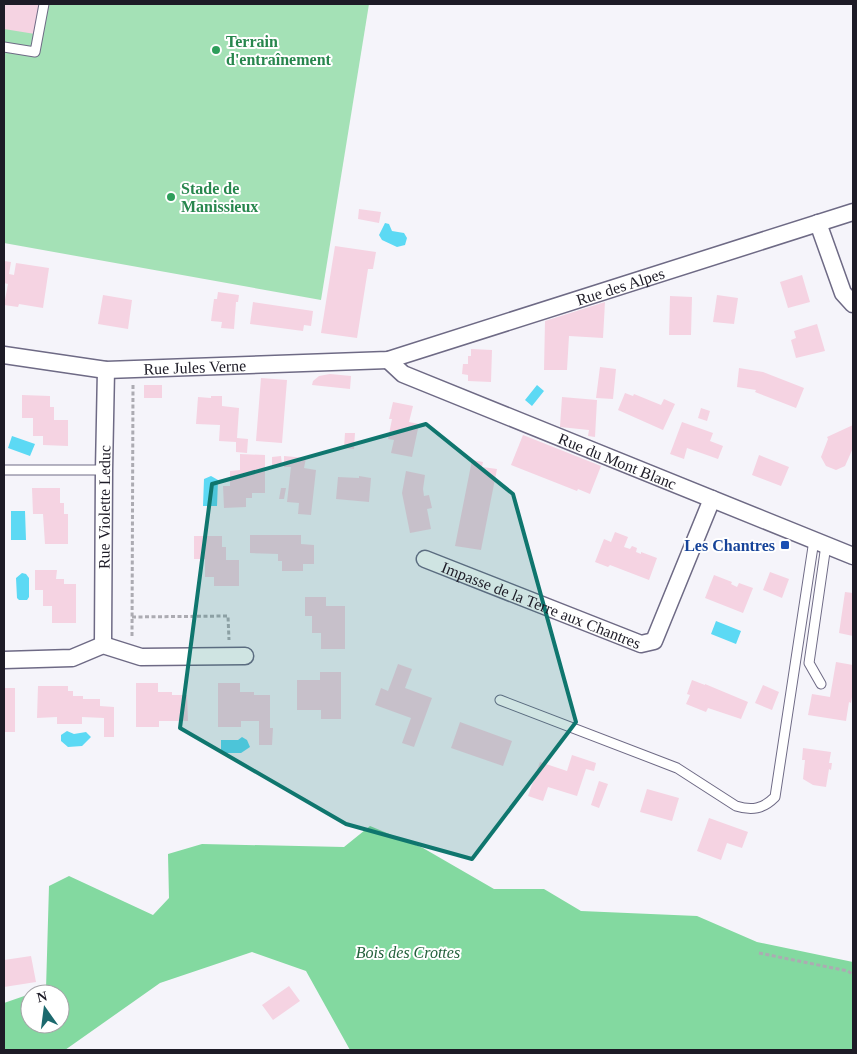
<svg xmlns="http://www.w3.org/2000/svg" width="857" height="1054" font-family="Georgia,serif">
<rect width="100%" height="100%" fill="#f5f4fa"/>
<path fill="#a4e1b6" d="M4 4H369L321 300 4 243Z"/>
<path fill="#83d9a0" d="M370 826 423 848 494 889H544L581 911 697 916 757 942 853 962V1050H350L306 971 252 952 160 983 65 1050H4V1003L30 994V1024H60V994H31L46 989 49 886 69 876 153 915 169 898 168 854 202 844 344 847Z"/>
<path fill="#5cd9f4" d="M385 223 389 224 392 231 404 233 407 238 405 245 397 247 382 240 379 235Z
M537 385 544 391 532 406 525 400Z
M12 436 35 444 30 456 8 448Z
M211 476 218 480 217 506H203L204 479Z
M11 511H25L26 540H11Z
M22 573 26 574 29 578V597L27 600H19L17 598 16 578Z
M716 621 741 631 736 644 711 634Z
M67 731 74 734 86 732 91 737 82 746 68 747 61 741V735Z
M242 737 247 740 250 747 241 753H221V740H238Z"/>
<path fill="#f5d3e2" d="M4 4H40L35 34 4 29Z
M359 209 381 212 379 223 358 219Z
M335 246 376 252 373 269H368L357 338 321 333Z
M4 261 11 262 9 274 14 275 16 263 49 268 43 308 19 304 18 307 4 305 8 284 4 283Z
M802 275 810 302 788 308 780 282Z
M218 292 239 295 238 302H236L234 329 221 328 222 322 211 321 214 299H217Z
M103 295 132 300 128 329 98 324Z
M717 295 738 298 734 324 713 322Z
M670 296 692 297 691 335H669Z
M253 302 313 311 311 326 304 325 303 331 250 324Z
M605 302 603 338 569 336 567 370H544L545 321Z
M817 324 825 351 796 358 791 340 796 338 794 331Z
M471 349 492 350 491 382 468 381V375L462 374 463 364H468V356H471Z
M600 367 616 369 613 399 596 398Z
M739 368 763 372 804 388 796 408 755 392 756 390 737 387Z
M330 374 351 376 350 389 312 385 313 381 319 376Z
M261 378 287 380 282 443 256 441Z
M144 385H162V398H144Z
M625 393 633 396 634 394 661 405 664 399 675 404 663 430 618 410Z
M22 395 50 396V407H54V420H68V446L43 445V436H33V418H22Z
M211 396H222V406L239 408 237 438 248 439 247 453 236 452V442L219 441 220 425 196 424 198 397 211 398Z
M562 397 597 400 595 437 588 436 589 430 560 427Z
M393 402 413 406 409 422 419 424 412 457 391 453 394 440 388 439 392 419H389Z
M701 408 710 411 707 421 698 418Z
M682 422 713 433 710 441 723 446 718 459 687 448 684 459 670 454Z
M853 425V448L845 466 836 470 826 466 821 457 828 439 827 437Z
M345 433H355L354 449 344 448Z
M523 435 601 466 590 494 578 489 577 491 511 465Z
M240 454 265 455V493H252V498H246V507L224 508 223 486H230V471L240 470Z
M759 455 789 467 781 486 752 475Z
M281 456 282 465H272V457Z
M284 456 306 458 304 468 316 470 311 515 298 514 299 503 287 502 291 467H284Z
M472 460 483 462 482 467 497 469 481 550 455 546Z
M406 471 425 475 423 489 424 496 429 495 432 508 427 509 431 529 410 533 402 493Z
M359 476 371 478 369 502 336 499 338 477 359 478Z
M32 488H60V503H64V514H68V544H45L43 514H33Z
M281 488H286L284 499H279Z
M615 532 628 537 624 547 630 549 632 546 637 548 636 552 641 554V552L657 558 649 580 610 565 608 567 595 562 604 539 611 542Z
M250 535H301V544L314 545V564H303V571H282V561H278V554L250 553Z
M194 536H222V547H226V560H239V586H214V577H205V559H194Z
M35 570H57L56 579H64V584H76V623H52V606H43V590H35Z
M770 572 789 579 782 598 763 590Z
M714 575 732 582 731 584 737 587 739 583 753 588 743 613 705 598Z
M845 592 853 593V636L839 633Z
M305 597H326V606H345V649H321V633H312V616H305Z
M836 662 853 665V691L851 703 849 702 846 721 808 715 812 694 830 697Z
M398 664 412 669 405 688 432 698 414 747 402 743 411 718 375 705 381 688 388 691Z
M320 672H341V719H321V710H297V680H320Z
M692 680 705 685V684L748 702 741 719 708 708 706 712 686 704 690 695 687 694Z
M136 683H158V692H172V695H187L188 721H159V727H136Z
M218 683H240V692H254V695H270V728H273L272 745H259V721H241V727H218Z
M763 685 779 692 772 710 755 703Z
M38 686H68V691H73V696H83V699H100V706L114 707V737H104V718L82 717V724H57V717L37 718Z
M4 688H15V732H4Z
M460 722 512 741 503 766 451 748Z
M803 748 831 752 829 763H832L831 770 829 769 826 787 813 785 803 779 805 760H802Z
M572 755 596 763 594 771 586 769 577 796 548 787 543 801 528 796 540 762 567 771Z
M599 781 608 784 599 808 591 805Z
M647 789 679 798 672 821 640 812Z
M709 818 748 832 742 848 727 843 721 860 697 851Z
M31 956 36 982 4 987V960Z
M289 986 300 1001 273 1020 262 1005Z"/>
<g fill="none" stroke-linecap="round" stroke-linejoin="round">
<defs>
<path id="service" d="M4 47 35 52 44 4
M4 470H104
M821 684 809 663 826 545
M500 700 677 768 736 806C752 811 763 809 775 797L814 540"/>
<g id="minor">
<path d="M818 223 843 293 853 304"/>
<path id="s1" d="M4 355 106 370 388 360 853 212"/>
<path id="s2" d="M388 360 403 374 853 556"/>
<path id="s3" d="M425 559 641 644 654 641 712 499"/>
<path id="s4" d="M103 645 104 470 106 370"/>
<path d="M4 660 72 658 103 645 141 657 245 656"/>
</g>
</defs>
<use href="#service" stroke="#6e6a85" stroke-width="11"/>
<use href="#minor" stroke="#6e6a85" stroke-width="19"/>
<path stroke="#acabb2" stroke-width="3" stroke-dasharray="4 2.5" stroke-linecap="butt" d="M132 617 228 616 229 640
M132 636 133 385
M759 953 848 971 853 975"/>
<use href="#service" stroke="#fff" stroke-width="9"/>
<use href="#minor" stroke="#fff" stroke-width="16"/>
</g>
<path fill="#0f766e" fill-opacity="0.2" stroke="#0f766e" stroke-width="4" stroke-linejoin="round" d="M426 424 513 494 576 722 472 859 346 824 180 728 212 484Z"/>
<g fill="#2e9e5b" stroke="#fff" stroke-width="2">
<circle cx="216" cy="50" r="5"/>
<circle cx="171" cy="197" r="5"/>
</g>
<rect fill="#1a4fb4" stroke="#fff" stroke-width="2" x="780" y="540" width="10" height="10" rx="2.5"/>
<g text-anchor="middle" stroke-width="4" stroke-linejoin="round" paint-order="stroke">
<g font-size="16" font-weight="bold" fill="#27864d" stroke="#fff" text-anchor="start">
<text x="226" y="47">Terrain<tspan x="226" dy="18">d'entraînement</tspan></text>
<text x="181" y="194">Stade de<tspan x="181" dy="18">Manissieux</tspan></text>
</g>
<g font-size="16" fill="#1d1b26" stroke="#fff">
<text dy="6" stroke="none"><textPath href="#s1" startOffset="629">Rue des Alpes</textPath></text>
<text dy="6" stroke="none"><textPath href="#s1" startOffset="192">Rue Jules Verne</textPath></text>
<text dy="6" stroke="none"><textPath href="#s2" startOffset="252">Rue du Mont Blanc</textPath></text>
<text dy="6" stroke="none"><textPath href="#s4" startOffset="138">Rue Violette Leduc</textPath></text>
<text dy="6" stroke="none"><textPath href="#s3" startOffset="125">Impasse de la Terre aux Chantres</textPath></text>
</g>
<g font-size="16" font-weight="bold" fill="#164399" stroke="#fff" text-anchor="end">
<text x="775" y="551">Les Chantres</text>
</g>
<g font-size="16" font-style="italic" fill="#24613c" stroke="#fff">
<text x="408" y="958">Bois des Crottes</text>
</g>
</g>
<rect width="857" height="1054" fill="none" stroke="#1d1b26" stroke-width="10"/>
<g transform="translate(45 1009) rotate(346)"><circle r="24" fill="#ffffff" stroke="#a5a4a8"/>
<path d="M0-4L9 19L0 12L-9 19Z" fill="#1c696e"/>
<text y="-8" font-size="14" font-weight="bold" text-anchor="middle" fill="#1d1b26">N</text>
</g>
</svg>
